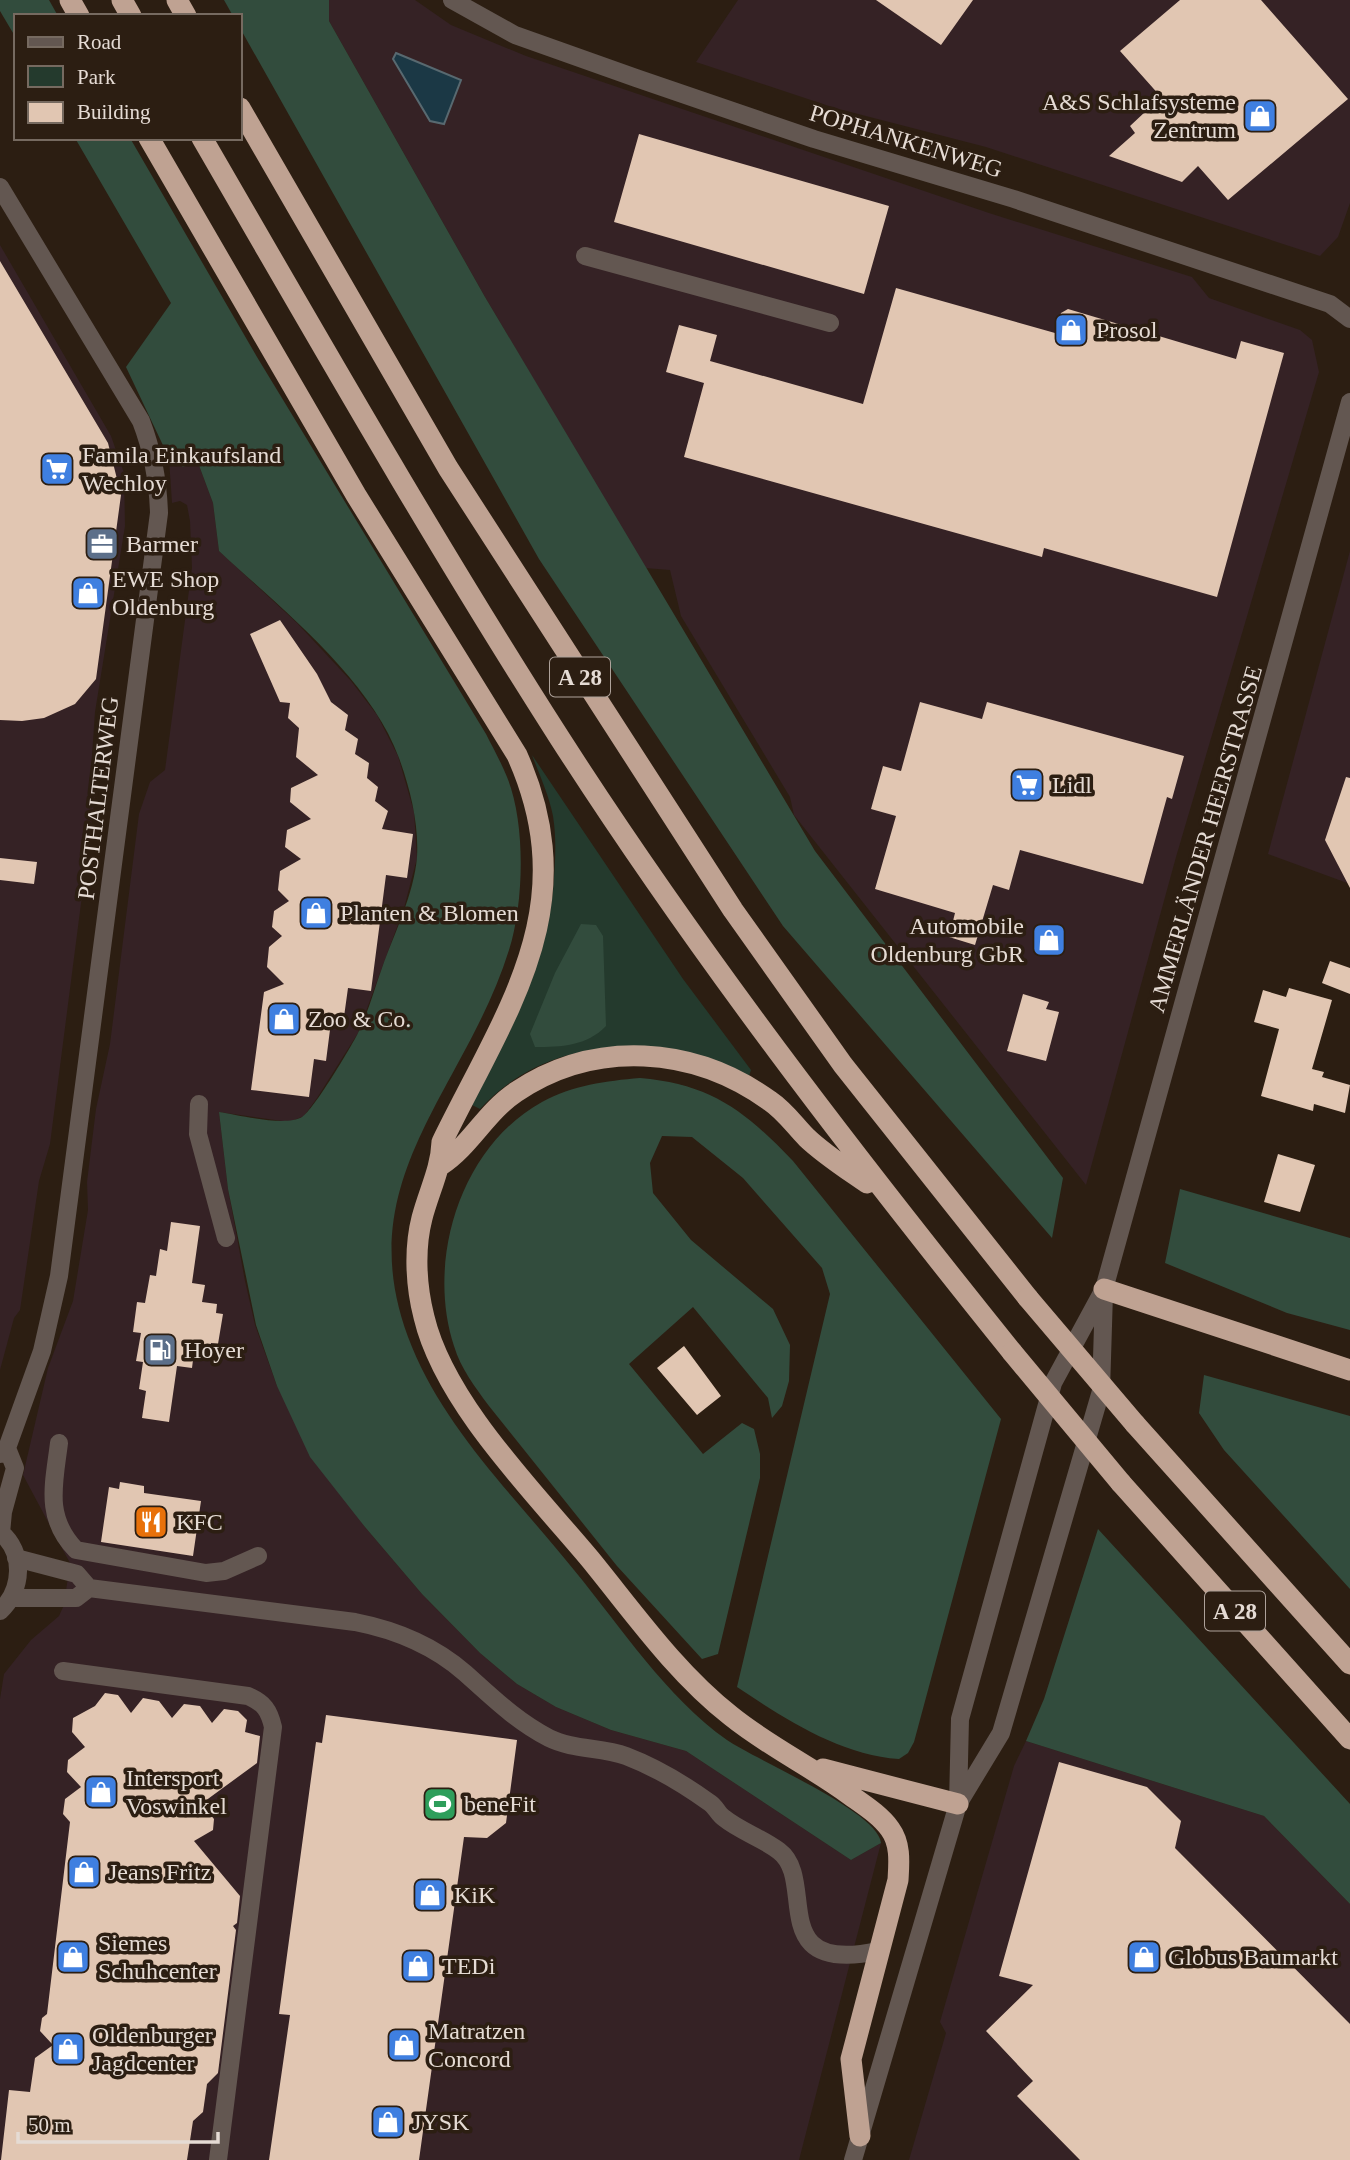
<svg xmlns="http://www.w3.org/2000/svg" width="1350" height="2160" font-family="'Times New Roman',serif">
<rect width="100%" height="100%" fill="#2c1e12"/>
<path fill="#352225" d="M329 0H415L451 25 526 56 989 213 1192 277 1209 298 1300 330 1312 340 1319 372 1176 857 1086 1185 794 815 790 797 681 616 670 570 645 568 485 297 329 21Z
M738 0H1350V203L1338 237 1320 256 986 147 835 108 696 62Z
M0 245 111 436 124 473 125 526 95 712 92 755 96 787 50 1144 39 1181 20 1310 14 1318 0 1370Z
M169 459 175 465 197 460 213 503 219 551 297 623 351 681 377 715 398 756 414 812 417 858 404 908 358 1033 317 1098 304 1116 289 1122 219 1112 228 1189 245 1281 255 1325 277 1386 365 1527 422 1594 480 1653 517 1684 556 1707 611 1730 686 1751 851 1860 881 1843 799 2160H0V1699L4 1674 31 1640 59 1616 64 1605 70 1563 23 1475 48 1368 73 1301 88 1210 87 1182 96 1109 110 1044 139 814 150 782 165 770 192 568 190 521 187 505 180 501 172 503Z
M1350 551V884L1268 854Z
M1026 1741 1264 1816 1350 1904V2160H909L946 2033 940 2022 1014 1766Z"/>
<path fill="#243a2d" d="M532 755 683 979 751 1070 749 1076C664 1033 549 1033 480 1109L472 1105C510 1030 543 975 553 891 555 865 557 841 553 816 549 795 539 774 532 755Z"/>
<path fill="#324c3d" d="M0 0H49L58 16H16V38L0 11Z
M224 0H329V21L485 297 815 851 1063 1178 1052 1238 783 926 539 559 240 28V16H233Z
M75 138H130L257 357 486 734C493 748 501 762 507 777 526 823 524 903 509 950 464 1094 344 1182 412 1347 447 1432 517 1499 574 1570 621 1627 666 1697 727 1740 756 1760 879 1812 881 1843L851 1860 686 1751 611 1730 556 1707 517 1684 480 1653 422 1594 365 1527 310 1457 277 1386 256 1325 228 1189 219 1112C239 1115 285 1127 302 1117 313 1111 351 1047 358 1033 368 1013 374 990 382 968 394 934 414 894 417 857 419 824 410 788 399 758 370 678 280 608 219 551L213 503 197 460 183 467 169 458 126 367 171 303Z
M581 924 596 925 603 936 606 1026C587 1046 561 1047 535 1047L530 1034 555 973Z
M640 1078C711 1084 745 1111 793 1161L1001 1419 914 1742 908 1753 899 1759C840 1755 785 1719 737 1687L830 1294 822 1268 743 1178 692 1137 662 1136 650 1163 653 1193 691 1240 773 1309 790 1345 789 1381 782 1406 772 1418 768 1398 693 1307 629 1364 703 1454 742 1423 754 1429 760 1454V1478L718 1654 702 1659 617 1566 489 1406C475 1387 461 1369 454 1346 426 1261 460 1147 542 1102 573 1085 606 1081 640 1078Z
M1180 1189 1350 1238V1330L1287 1313 1165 1263Z
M1204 1375 1350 1416V1589L1224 1450 1199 1413Z
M1098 1529 1350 1804V1904L1264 1816 1026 1741 1044 1699Z"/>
<path fill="#1b3845" stroke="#586970" stroke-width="2" d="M396 53 461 80 444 124 430 121 393 59Z"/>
<path fill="#e1c6b2" d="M876 0H973L941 45Z
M1180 0H1261L1348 99 1228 200 1198 166 1182 182 1109 156 1135 133 1130 126 1161 97 1120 51Z
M639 134 889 206 864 294 614 222Z
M0 261 108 443 121 495 96 679 75 704 44 718 22 721 0 720Z
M896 288 1055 333 1061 313 1068 309 1236 359 1241 341 1284 353 1217 597 1044 548 1042 557 684 457 704 383 666 372 679 325 717 335 710 361 863 404Z
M280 620 317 674 331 702 348 715 345 730 358 739 355 754 369 763 367 778 378 787 375 801 388 811 382 829 413 834 407 878 386 875 371 991 348 988 343 1024 331 1022 326 1061 314 1059 309 1097 251 1090 264 992 284 984 267 967 269 947 282 936 272 927 274 911 289 901 278 890 280 871 301 859 285 847 287 830 311 819 290 802 291 788 318 775 296 757 299 728 288 718 290 703 280 702 250 634Z
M920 702 982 719 987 702 1184 756 1172 799 1167 797 1143 884 1020 850 1009 890 993 885 975 945 949 937 955 913 875 889 896 816 871 809 883 766 901 771Z
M1346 777 1350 778V888L1325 840Z
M0 858 37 862 34 884 0 880Z
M1330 961 1350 968V994L1322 983Z
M1289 988 1332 1000 1312 1069 1324 1072 1322 1077 1350 1085 1345 1113 1314 1104 1313 1111 1261 1096 1279 1029 1254 1022 1263 990 1286 997Z
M1023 994 1049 1002 1046 1009 1059 1012 1046 1061 1007 1051Z
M1278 1154 1315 1165 1300 1212 1264 1202Z
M171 1222 200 1226 192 1283 205 1285 202 1302 217 1304 216 1313 223 1314 218 1344 211 1343 209 1354 194 1352 192 1368 177 1366 169 1422 142 1418 146 1391 139 1389 143 1362 136 1361 141 1333 133 1332 137 1302 145 1303 150 1275 156 1276 160 1249 167 1251Z
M684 1346 721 1396 697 1415 657 1368Z
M120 1482 144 1486V1493L201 1501 193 1556 101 1542 109 1487 119 1489Z
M105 1693 118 1695 131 1713 143 1698 159 1701 172 1718 184 1704 200 1706 212 1723 224 1709 238 1711 247 1720 245 1732 260 1736 257 1763 201 1804 214 1819 213 1830 194 1841 240 1896 237 1923 233 1926 236 1930 218 2073 207 2084 203 2112 193 2121 187 2160H1L9 2090 30 2092 35 2058 53 2045 40 2031 42 2018 47 2014 70 1822 63 1814 65 1799 81 1787 67 1772 68 1760 85 1747 72 1732 73 1718 95 1706Z
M326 1715 517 1740 506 1823 487 1838 464 1837 419 2160H269L290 2015 279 2014 316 1742 322 1743Z
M1059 1762 1147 1787 1181 1821 1175 1848 1350 2024V2160H1080L1017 2096 1033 2081 986 2031 1033 1985 999 1976Z"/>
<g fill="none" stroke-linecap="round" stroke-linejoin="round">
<path stroke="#635751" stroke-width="18" d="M452 0 515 35 636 78 814 139 1014 199 1330 304 1350 319
M0 187 141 421C153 452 158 480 159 513L59 1276 42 1351 7 1448 0 1454
M585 256 830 323
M199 1104 198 1134 226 1238
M59 1443C54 1484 44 1517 76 1550L206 1573 224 1571 258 1556
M0 1532C25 1552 23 1590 0 1611
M1 1533 3 1512 15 1468 7 1448
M16 1558 77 1574 89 1588 355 1622C396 1630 433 1645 465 1673 492 1697 516 1721 549 1738 573 1750 601 1747 626 1756 655 1767 685 1785 710 1803 716 1807 718 1814 724 1818 740 1831 762 1838 779 1851 818 1880 764 1975 878 1951
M11 1598H76L89 1588
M63 1671 248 1696C264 1703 269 1710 273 1727L218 2160
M958 1804 960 1719 1053 1383 1104 1289 1350 402
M853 2160 958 1804 1001 1733 1101 1391 1104 1293"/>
<path stroke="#bfa292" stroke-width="21" d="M70 0 79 16
M122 0 131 16
M177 0 186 16
M240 108 448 468 733 910 843 1065 1028 1298
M149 138 356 495 517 755C585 907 507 1009 442 1142 441 1169 429 1191 422 1218 414 1249 416 1286 424 1317 444 1402 534 1492 590 1559 634 1613 676 1673 731 1716 768 1746 812 1767 850 1795 864 1805 880 1815 890 1829 901 1844 899 1863 898 1880L851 2059 860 2136
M202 138C319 340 434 542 559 737 697 952 852 1153 1012 1352
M441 1165C470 1146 486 1112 516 1092 595 1039 694 1046 770 1101 785 1111 795 1126 807 1138 825 1155 847 1169 867 1183
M1104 1289 1350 1370
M1135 1424 1350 1664
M1121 1483 1350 1739
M823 1769 958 1804"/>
<path stroke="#bfa292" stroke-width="21" d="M1028 1298 1135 1424
M1012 1352 1121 1483"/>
</g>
<defs>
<symbol id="shop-square" viewBox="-11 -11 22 22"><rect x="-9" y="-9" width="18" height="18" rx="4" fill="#3f7fe0" stroke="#2c1e12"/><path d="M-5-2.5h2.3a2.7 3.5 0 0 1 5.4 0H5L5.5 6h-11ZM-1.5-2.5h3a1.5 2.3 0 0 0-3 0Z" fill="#fff"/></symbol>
<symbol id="supermarket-square" viewBox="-11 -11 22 22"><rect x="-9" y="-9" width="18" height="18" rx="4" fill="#3f7fe0" stroke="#2c1e12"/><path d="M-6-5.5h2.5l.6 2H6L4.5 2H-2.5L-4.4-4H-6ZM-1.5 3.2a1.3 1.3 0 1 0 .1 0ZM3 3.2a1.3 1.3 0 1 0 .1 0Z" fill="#fff"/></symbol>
<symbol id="office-square" viewBox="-11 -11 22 22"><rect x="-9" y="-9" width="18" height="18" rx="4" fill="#5c6f8a" stroke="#2c1e12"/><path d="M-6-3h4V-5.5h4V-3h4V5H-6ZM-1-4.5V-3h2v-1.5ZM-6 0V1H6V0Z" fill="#fff"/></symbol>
<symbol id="fuel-square" viewBox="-11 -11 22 22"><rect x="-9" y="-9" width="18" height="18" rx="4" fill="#5c6f8a" stroke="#2c1e12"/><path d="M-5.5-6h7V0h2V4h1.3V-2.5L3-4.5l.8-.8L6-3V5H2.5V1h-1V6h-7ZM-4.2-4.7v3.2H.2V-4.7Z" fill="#fff"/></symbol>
<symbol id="restaurant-square" viewBox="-11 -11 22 22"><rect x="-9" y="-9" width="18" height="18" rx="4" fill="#e8710a" stroke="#2c1e12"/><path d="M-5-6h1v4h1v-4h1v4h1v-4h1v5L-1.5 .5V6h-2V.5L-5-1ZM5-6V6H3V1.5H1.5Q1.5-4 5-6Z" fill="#fff"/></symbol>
<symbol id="stadium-square" viewBox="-11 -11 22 22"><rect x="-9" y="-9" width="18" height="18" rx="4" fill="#2e9e5b" stroke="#2c1e12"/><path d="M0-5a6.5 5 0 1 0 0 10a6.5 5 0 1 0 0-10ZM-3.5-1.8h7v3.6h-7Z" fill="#fff"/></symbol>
</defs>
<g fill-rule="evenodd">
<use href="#shop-square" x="1241" y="97" width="38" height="38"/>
<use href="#shop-square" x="1052" y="311" width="38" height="38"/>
<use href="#supermarket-square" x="38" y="450" width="38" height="38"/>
<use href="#office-square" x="83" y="525" width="38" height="38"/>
<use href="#shop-square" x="69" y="574" width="38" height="38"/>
<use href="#supermarket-square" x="1008" y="766" width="38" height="38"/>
<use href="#shop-square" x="297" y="894" width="38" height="38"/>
<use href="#shop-square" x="1030" y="921" width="38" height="38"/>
<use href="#shop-square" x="265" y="1000" width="38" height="38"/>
<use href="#fuel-square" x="141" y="1331" width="38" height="38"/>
<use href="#restaurant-square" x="132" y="1503" width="38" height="38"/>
<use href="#shop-square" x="82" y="1773" width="38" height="38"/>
<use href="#stadium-square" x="421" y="1785" width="38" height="38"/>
<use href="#shop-square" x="65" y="1853" width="38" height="38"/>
<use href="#shop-square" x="411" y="1876" width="38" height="38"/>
<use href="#shop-square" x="54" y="1938" width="38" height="38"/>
<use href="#shop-square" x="1125" y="1938" width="38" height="38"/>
<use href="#shop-square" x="399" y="1947" width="38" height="38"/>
<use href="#shop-square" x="385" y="2026" width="38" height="38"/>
<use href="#shop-square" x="49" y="2030" width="38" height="38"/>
<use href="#shop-square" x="369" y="2103" width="38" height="38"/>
</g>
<g text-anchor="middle" stroke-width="7" stroke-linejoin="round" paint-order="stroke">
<g fill="#2c1e12" stroke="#aea29a" stroke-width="2">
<rect x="550" y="657.5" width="60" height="39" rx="5"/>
<rect x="1205" y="1591.5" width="60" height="39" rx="5"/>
</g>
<g font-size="23" font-weight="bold" fill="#e5dbd4">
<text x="580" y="685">A 28</text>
<text x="1235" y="1619">A 28</text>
</g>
<g font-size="24" fill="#e5dbd4" stroke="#2c1e12" text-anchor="start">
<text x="1236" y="110" text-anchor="end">A&amp;S Schlafsysteme<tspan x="1236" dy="28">Zentrum</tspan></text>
<text x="1096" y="338">Prosol</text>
<text x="82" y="463">Famila Einkaufsland<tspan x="82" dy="28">Wechloy</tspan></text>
<text x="126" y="552">Barmer</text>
<text x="112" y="587">EWE Shop<tspan x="112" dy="28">Oldenburg</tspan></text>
<text x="1052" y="793">Lidl</text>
<text x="340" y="921">Planten &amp; Blomen</text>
<text x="1024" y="934" text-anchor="end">Automobile<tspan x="1024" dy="28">Oldenburg GbR</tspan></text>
<text x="308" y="1027">Zoo &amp; Co.</text>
<text x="184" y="1358">Hoyer</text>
<text x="176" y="1530">KFC</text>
<text x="126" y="1786">Intersport<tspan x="126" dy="28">Voswinkel</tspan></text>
<text x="464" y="1812">beneFit</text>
<text x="108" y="1880">Jeans Fritz</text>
<text x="454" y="1903">KiK</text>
<text x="98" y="1951">Siemes<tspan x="98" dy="28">Schuhcenter</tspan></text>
<text x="1168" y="1965">Globus Baumarkt</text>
<text x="442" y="1974">TEDi</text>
<text x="428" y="2039">Matratzen<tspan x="428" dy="28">Concord</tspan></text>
<text x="92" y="2043">Oldenburger<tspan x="92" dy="28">Jagdcenter</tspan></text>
<text x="412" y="2130">JYSK</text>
</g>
<g font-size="24" fill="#e5dbd4" stroke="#2c1e12">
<text transform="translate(906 141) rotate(17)" y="8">POPHANKENWEG</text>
<text transform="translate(98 798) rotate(-83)" y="8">POSTHALTERWEG</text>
<text transform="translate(1205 839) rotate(-74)" y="8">AMMERLÄNDER HEERSTRASSE</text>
</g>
</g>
<rect x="14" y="14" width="228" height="126" fill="#2c1e12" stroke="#766a60" stroke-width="2"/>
<rect x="28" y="37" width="35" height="10" fill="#635751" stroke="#766a60" stroke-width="2"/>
<text x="77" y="49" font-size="21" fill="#e5dbd4">Road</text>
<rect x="28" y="66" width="35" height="21" fill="#243a2d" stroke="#766a60" stroke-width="2"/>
<text x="77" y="84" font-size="21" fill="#e5dbd4">Park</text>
<rect x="28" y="102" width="35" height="21" fill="#e1c6b2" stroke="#766a60" stroke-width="2"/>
<text x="77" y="119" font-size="21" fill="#e5dbd4">Building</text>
<path d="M18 2132v10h200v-10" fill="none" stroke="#e5dbd4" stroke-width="3.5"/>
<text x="28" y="2132" font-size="21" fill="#e5dbd4" stroke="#2c1e12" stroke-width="5" paint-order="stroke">50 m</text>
</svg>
